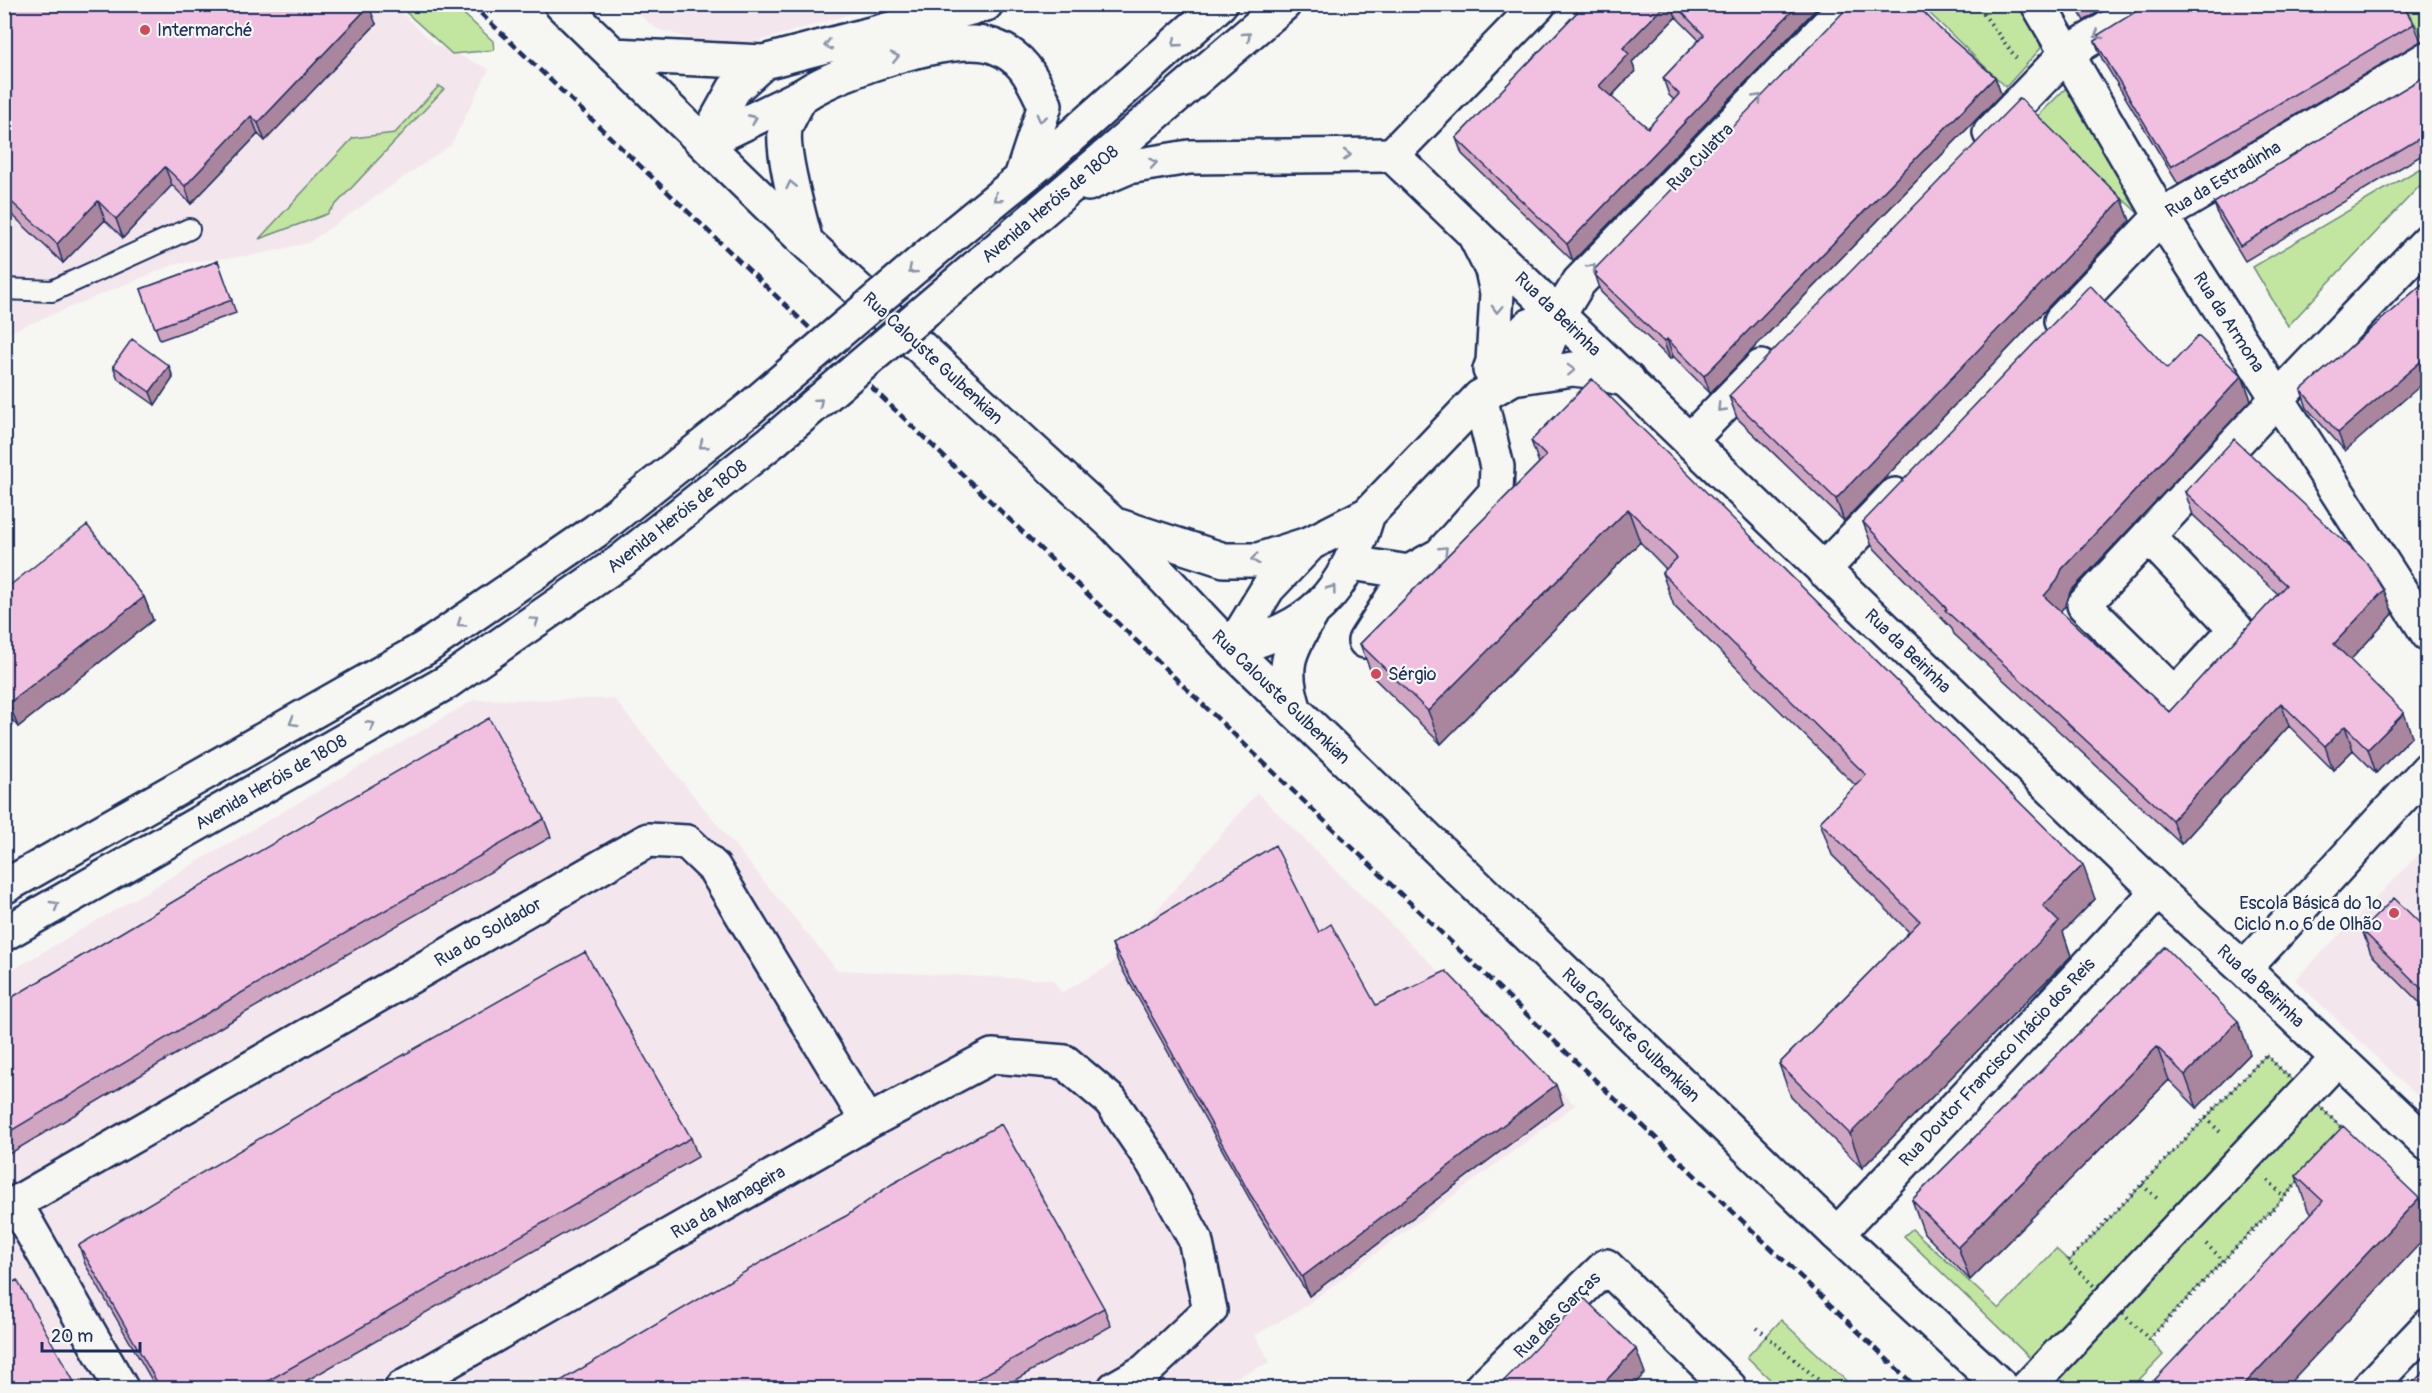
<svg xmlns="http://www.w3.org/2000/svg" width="2432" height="1393" font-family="Pangolin,sans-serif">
<rect width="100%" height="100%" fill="#f6f6f2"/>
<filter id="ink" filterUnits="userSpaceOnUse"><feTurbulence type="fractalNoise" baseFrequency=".0167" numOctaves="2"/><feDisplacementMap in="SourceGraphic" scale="12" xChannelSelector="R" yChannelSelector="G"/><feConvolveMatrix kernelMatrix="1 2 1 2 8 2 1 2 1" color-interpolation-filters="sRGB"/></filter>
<g filter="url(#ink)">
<path fill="#f4e6ed" d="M5 5H393L436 45 489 69 451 145 308 243 254 255 175 264 5 334Z
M628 5H881L759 41 734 44 706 43 657 29Z
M614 699 837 970 1053 980 1061 993 1109 966 1257 793 1575 1105 1301 1309 1255 1335 1270 1362 1214 1388H5L4 975 474 700Z
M2427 846V1105L2295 980Z"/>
<path fill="#c2e6a0" stroke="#6e8a7f" stroke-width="1.5" d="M398 5H454L493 41 494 50 452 54Z
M1921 5H2023L2036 31 2041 48 2006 87Z
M2404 5H2427V44Z
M439 86 444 89 327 214 259 239 353 138 395 133Z
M2065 89 2072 92 2142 217 2036 118Z
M2419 169 2427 178 2288 326 2253 267Z
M2266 1055 2346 1132 2149 1338 2163 1355 2131 1388H2061L1904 1236 1912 1229 1999 1309 2056 1249 2069 1261Z
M1781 1320 1854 1388H1779L1747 1357Z"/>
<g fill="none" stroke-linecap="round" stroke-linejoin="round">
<defs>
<path id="lane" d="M4 289 52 291 189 229"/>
<path id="street" d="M1539 4 1392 155 2158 891 2244 969 2428 1144
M2038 4 2161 216 2428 634
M1990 133 2067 53 2148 4
M1559 315 1579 282 1848 4
M2061 321 2161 216 2428 58
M1690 440 1761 367
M2148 536 2236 629 2175 695 2084 605C2198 482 2312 361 2428 241
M1351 563 1409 572 1440 555 1496 492 1497 467 1480 397
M1823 570 1895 495
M1365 641 1409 572
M2244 969 2428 769
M15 1203 121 1388
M4 1210 648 840 687 842 714 868 868 1122
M1837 1234 2158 891
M402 1388 868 1122 992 1056 1065 1062 1111 1101 1154 1164 1195 1239 1210 1310 1145 1371 1115 1388
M1481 1388 1606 1266 1730 1388
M2027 1388 2338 1058
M2369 1388 2428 1326"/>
<path id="secondary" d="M561 4 806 242 1114 525 1231 649 1837 1234 2003 1388
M613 55 764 62 986 4
M704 143 803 95
M704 143 734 89 764 62
M1088 184 1128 167 1189 157 1392 155
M956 232 1050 155 1220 4
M1474 234 1492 270 1497 293 1493 362
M806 242C800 219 779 146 786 125 790 117 798 99 805 94 840 71 952 32 993 46 1024 57 1032 78 1045 105L1021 178
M982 262 1284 4
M1490 370 1493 362 1529 326 1559 315
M1513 378 1573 369 1590 371 1628 380
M1119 526 1224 560H1258L1311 543 1368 514 1480 397 1513 378 1546 348 1559 315
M1231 649C1313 626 1343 597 1368 514
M1231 649 1268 588 1310 544
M1295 711C1281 668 1287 653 1311 615
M4 887 425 648 597 530 749 409
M4 934 447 682 621 561 774 440"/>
</defs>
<use href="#lane" stroke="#1b2f5e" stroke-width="24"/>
<use href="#street" stroke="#1b2f5e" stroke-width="38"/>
<use href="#secondary" stroke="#1b2f5e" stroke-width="38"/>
<path stroke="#1b2f5e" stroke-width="4" stroke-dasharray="1.5 4.5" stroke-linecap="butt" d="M1976 4 2016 58
M2266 1055 2346 1132 2149 1339 2068 1261Z
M2206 1118 2222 1134
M2268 1180 2284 1197
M2142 1185 2159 1200
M2206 1244 2223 1260
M1757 1328 1828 1388"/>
<use href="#lane" stroke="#f6f6f2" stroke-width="20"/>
<use href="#street" stroke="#f6f6f2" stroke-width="33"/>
<use href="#secondary" stroke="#f6f6f2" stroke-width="33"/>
<path stroke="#1b2f5e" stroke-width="4.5" stroke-dasharray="9 4.5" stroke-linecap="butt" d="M471 4 1917 1388"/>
<defs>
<path id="secondary-bridge" d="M749 409 956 232
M774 440 982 262"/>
</defs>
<use href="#secondary-bridge" stroke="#1b2f5e" stroke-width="38" stroke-linecap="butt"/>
<use href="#secondary-bridge" stroke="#f6f6f2" stroke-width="33"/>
</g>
<path fill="#cfa5c2" stroke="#1b2f5e" stroke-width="1.5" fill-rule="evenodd" d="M4 4 376 24 265 141 258 134 191 204 172 185 123 238 105 220 63 263 4 207Z
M1585 4H1821L1573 261 1462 154 1456 138ZM1676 17 1699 40 1663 78 1669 95 1674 100 1648 128 1611 97 1635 71 1632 62Z
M2075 4H2111L2084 21Z
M2300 9 2414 24 2421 41 2178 184 2102 59 2095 41 2099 39 2098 35Z
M1940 29 1995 77 2001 94 1710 393 1673 356 1670 359 1601 292 1594 270Z
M2427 75V152L2245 261 2219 218 2214 203Z
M2122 199 2130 221 1844 521 1737 418 1729 396Z
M218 261 236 313 160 340 141 289Z
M2427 280 2345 451 2307 408 2301 390Z
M113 366H169L173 378 155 405 118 379Z
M2167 369 2242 376 2251 400 2070 592 2066 605 2060 611 2169 712 2278 594 2193 515 2185 492 2393 614 2350 660 2412 736 2376 773 2353 750 2333 770 2289 726 2181 844 1954 634 1952 629 1872 546 1863 522Z
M1592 379 2095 899 2063 932 2071 956 1862 1168 1791 1097 1779 1064 1909 932 1832 855 1820 822 1856 786 1674 606 1662 573 1666 569 1640 542 1441 744 1373 677 1360 644 1539 463 1531 441Z
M4 590 144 597 153 620 18 727 4 710Z
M544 819 551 837 243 1014 4 1157V1002Z
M2362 930H2427V1010L2371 954Z
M1319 932 1376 1005 1563 1104 1309 1296 1257 1212 1118 962 1112 944Z
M2165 947 2250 1054 2197 1108 2169 1080 1970 1280 1924 1233 1912 1200Z
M691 1138 698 1157 292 1389H157L85 1264 79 1245Z
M2296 1176 2427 1221 2312 1213 2308 1210Z
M1104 1308 1111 1326 999 1389H547Z"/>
<path fill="#a9869e" stroke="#1b2f5e" stroke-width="1.5" d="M1666 4H1671L1676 17 1632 62 1635 71 1605 103 1599 86 1623 48Z
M1799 4H1821L1573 261 1567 244Z
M369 6 376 24 265 141 258 123Z
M1995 77 2001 94 1710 393 1704 376Z
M251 116 258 134 191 204 185 186Z
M165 167 172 185 123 238 116 219Z
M2122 199 2130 221 1844 521 1836 499Z
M98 201 105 220 63 263 57 244Z
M1667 339 1673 356 1670 359 1664 342Z
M2427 356V380L2345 451 2338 433Z
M169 366 173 378 155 405 150 392Z
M2242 376 2251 400 2070 592 2066 605 2053 619 2044 596 2062 569Z
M1628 509 1640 542 1441 744 1428 711Z
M2384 590 2393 614 2343 668 2334 644Z
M144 597 153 620 18 727 9 703Z
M2281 703 2289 726 2181 844 2172 820Z
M2404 713 2412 736 2376 773 2368 749Z
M2345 726 2353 750 2333 770 2325 746Z
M2083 865 2095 899 2063 932 2071 956 1862 1168 1850 1134 2043 906Z
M2238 1021 2250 1054 2197 1108 2185 1075Z
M2157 1047 2169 1080 1970 1280 1958 1247Z
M1556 1085 1563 1104 1309 1296 1302 1277Z
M2419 1198 2427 1221V1236L2284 1389H2240Z
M1636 1349 1645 1373 1630 1389H1598Z"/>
<path fill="#f1c0e1" stroke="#1b2f5e" stroke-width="1.5" d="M4 4H368L369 6 258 123 251 116 185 186 165 167 116 219 98 201 57 244 4 195Z
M1585 4H1666L1623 48 1629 54 1599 86 1648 128 1679 94 1663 78 1704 35 1674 4H1799L1567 244 1456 138Z
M1851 4H1916L1940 29 1995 77 1704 376 1667 339 1664 342 1595 275 1597 273 1594 270Z
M2148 4H2297L2300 9 2307 4H2402L2414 24 2171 167 2095 41 2100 38 2098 35Z
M2427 75V134L2240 246 2214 203Z
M2020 98 2122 199 1836 499 1729 396Z
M218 261 232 300 155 328 141 289Z
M2427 280V356L2338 433 2301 390Z
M2090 285 2167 369 2198 336 2242 376 2062 569 2057 581 2044 596 2169 712 2286 585 2185 492 2234 439 2367 563 2384 590 2334 644 2404 713 2368 749 2345 726 2325 746 2281 703 2172 820 1945 610 1947 609 1863 522Z
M132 339 169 366 150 392 113 366Z
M1592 379 2083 865 2043 906 2059 922 1850 1134 1779 1064 1920 921 1820 822 1866 775 1662 573 1677 558 1628 509 1428 711 1360 644 1546 456 1531 441Z
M87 525 144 597 9 703 4 697V590Z
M489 718 544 819 236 996 4 1135V1002L181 897Z
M1275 845 1319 932 1331 924 1376 1005 1446 971 1556 1085 1302 1277 1250 1194 1112 944Z
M2394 898 2427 930V994L2362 930Z
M2165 947 2238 1021 2185 1075 2157 1047 1958 1247 1912 1200Z
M585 952 691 1138 254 1389H161L79 1245 342 1090Z
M1001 1124 1104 1308 959 1389H547L787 1247 846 1216 892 1184Z
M2343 1126 2419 1198 2240 1389H2146L2323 1201 2296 1176Z
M17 1280 78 1389H4V1287Z
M1584 1298 1636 1349 1598 1389H1496Z
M2427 1368V1389H2407Z
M1673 1385 1677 1389H1669Z"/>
<defs><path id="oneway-chevron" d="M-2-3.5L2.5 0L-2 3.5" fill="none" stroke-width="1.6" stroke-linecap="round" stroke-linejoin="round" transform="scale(1.5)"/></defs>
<g stroke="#8892a8">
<use href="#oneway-chevron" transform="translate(2098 35) rotate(149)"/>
<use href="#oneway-chevron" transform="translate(1247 36) rotate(-41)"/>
<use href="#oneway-chevron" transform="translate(1176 43) rotate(139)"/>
<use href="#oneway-chevron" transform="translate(828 45) rotate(165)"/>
<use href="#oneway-chevron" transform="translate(895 57) rotate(-13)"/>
<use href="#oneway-chevron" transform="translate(1758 98) rotate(-46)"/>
<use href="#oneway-chevron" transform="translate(1041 118) rotate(106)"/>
<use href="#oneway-chevron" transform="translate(753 119) rotate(-25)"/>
<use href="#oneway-chevron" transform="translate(1347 155)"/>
<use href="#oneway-chevron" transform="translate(1153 163) rotate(-10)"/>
<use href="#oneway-chevron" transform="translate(791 185) rotate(-103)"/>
<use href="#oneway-chevron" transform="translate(997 198) rotate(141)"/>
<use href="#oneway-chevron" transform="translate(1592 268) rotate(-46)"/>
<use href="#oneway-chevron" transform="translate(912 270) rotate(139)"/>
<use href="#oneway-chevron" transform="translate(1497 309) rotate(92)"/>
<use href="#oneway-chevron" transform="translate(1571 370) rotate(-2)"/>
<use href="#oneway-chevron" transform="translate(819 402) rotate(-41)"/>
<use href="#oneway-chevron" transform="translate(1721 408) rotate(134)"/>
<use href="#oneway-chevron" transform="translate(703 445) rotate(142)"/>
<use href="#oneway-chevron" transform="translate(1444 550) rotate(-44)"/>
<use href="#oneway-chevron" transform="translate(1255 559) rotate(173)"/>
<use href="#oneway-chevron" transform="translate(1332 589) rotate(-53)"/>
<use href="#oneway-chevron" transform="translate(535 621) rotate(-35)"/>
<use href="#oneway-chevron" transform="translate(461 623) rotate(145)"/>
<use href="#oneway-chevron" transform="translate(293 722) rotate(150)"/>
<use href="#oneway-chevron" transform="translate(371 725) rotate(-30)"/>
<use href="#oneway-chevron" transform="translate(55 905) rotate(-30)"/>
</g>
</g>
<g fill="#d1495b" stroke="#f6f6f2" stroke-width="2">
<circle cx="145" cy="30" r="6"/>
<circle cx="1376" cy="674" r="6"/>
<circle cx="2394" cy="913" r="6"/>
</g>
<g text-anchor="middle" stroke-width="4.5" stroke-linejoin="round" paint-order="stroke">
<g font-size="18" fill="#1b2f5e" stroke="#f6f6f2" text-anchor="start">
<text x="157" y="36">Intermarché</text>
<text x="1388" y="680">Sérgio</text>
<text x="2382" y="909" text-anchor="end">Escola Básica do 1º<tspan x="2382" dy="21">Ciclo n.º 6 de Olhão</tspan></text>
</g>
<g font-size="18" fill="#1b2f5e" stroke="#f6f6f2">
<text transform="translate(1700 157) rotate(-46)" y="6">Rua Culatra</text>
<text transform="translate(2223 179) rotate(-31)" y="6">Rua da Estradinha</text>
<text transform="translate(1050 204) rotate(-40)" y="6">Avenida Heróis de 1808</text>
<text transform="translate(1558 314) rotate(44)" y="6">Rua da Beirinha</text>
<text transform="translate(2229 322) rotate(57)" y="6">Rua da Armona</text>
<text transform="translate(933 358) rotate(43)" y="6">Rua Calouste Gulbenkian</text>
<text transform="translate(677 516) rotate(-38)" y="6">Avenida Heróis de 1808</text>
<text transform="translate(1908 651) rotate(44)" y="6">Rua da Beirinha</text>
<text transform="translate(1281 697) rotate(44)" y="6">Rua Calouste Gulbenkian</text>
<text transform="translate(271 782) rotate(-30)" y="6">Avenida Heróis de 1808</text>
<text transform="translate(488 932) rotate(-30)" y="6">Rua do Soldador</text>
<text transform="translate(2261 986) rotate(43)" y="6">Rua da Beirinha</text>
<text transform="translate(1631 1035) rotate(44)" y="6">Rua Calouste Gulbenkian</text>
<text transform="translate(1997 1062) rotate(-47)" y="6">Rua Doutor Francisco Inácio dos Reis</text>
<text transform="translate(728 1202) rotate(-30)" y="6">Rua da Manageira</text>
<text transform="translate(1557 1315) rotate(-45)" y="6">Rua das Garças</text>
</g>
</g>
<rect width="2432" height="1393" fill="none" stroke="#f6f6f2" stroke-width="24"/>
<rect x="12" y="12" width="2408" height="1369" fill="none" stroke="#1b2f5e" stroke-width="2" filter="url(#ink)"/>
<path d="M42 1342v9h98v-9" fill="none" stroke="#1b2f5e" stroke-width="3"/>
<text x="51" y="1342" font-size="18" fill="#1b2f5e" stroke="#f6f6f2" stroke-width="4.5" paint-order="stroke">20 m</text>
</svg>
